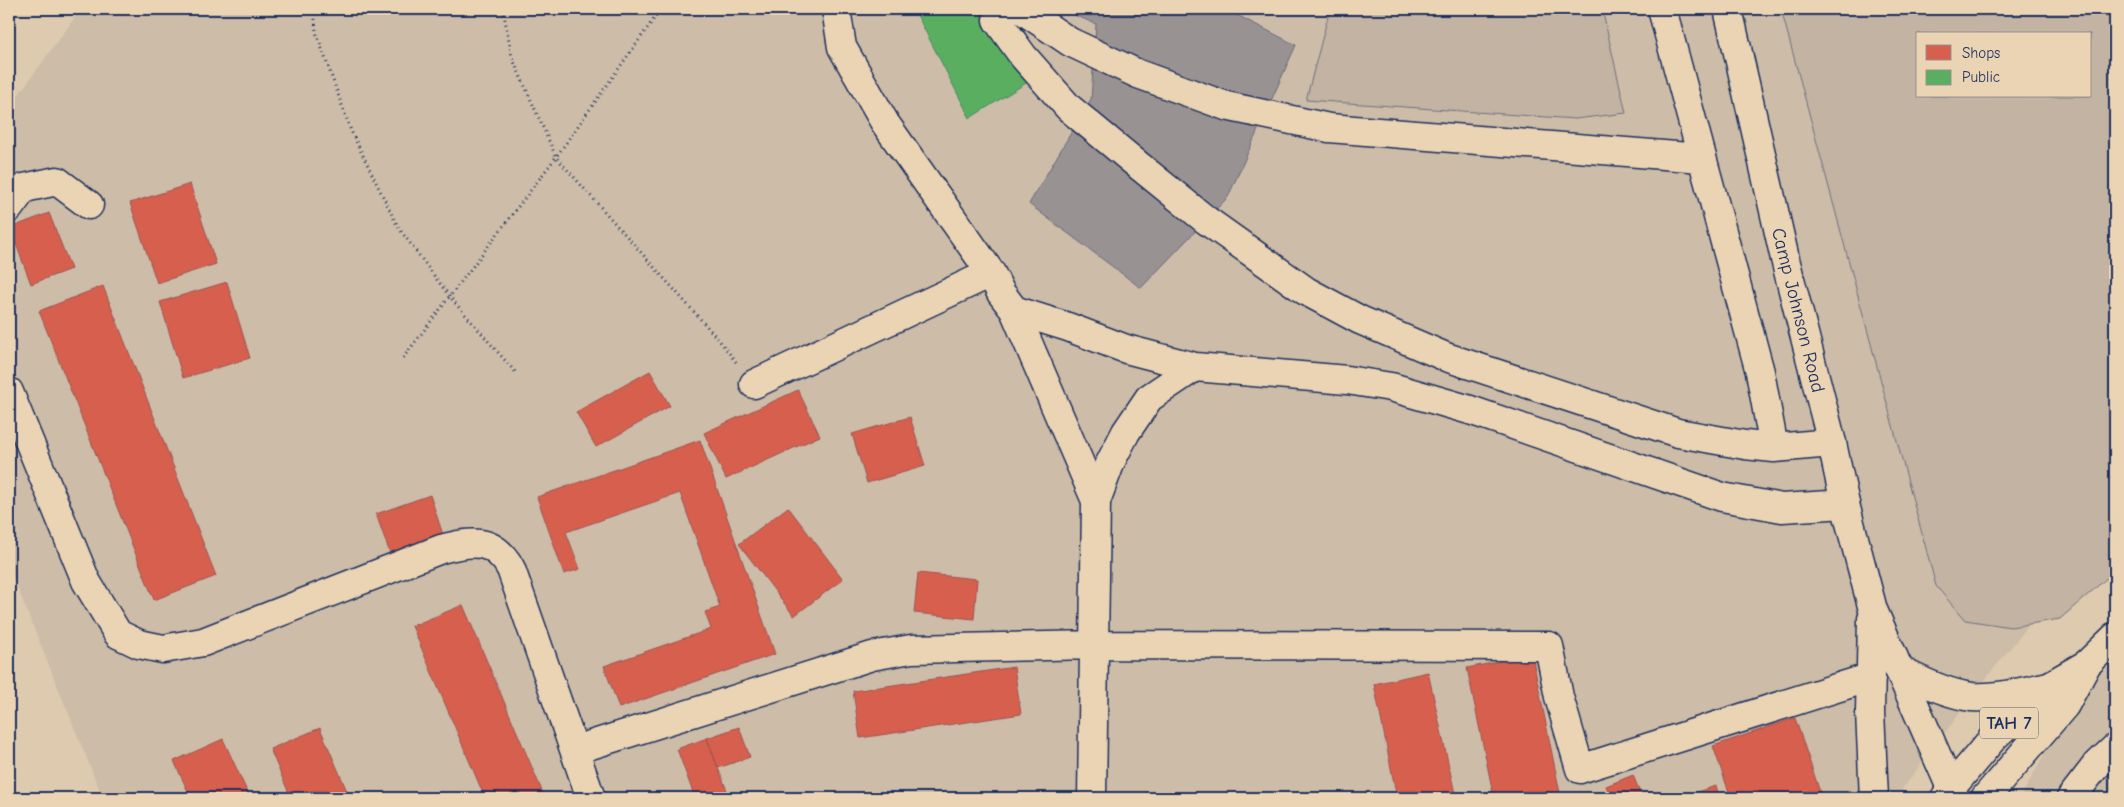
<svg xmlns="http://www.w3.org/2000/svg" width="2124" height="807" font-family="'Comic Neue',sans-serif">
<rect width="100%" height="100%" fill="#decaaf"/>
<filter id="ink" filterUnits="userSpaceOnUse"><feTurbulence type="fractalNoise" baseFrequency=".02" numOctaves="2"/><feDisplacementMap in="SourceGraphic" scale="10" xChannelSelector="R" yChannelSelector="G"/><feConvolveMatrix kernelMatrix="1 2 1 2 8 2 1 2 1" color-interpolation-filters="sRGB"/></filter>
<g filter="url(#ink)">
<path fill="#ccbca8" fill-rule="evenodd" d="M81 9H2115V529L2077 566 1991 672 1903 788 1899 798H103L9 567V108ZM1918 34H2090V96H1918Z
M2115 661V798H2020L2078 694Z"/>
<path fill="#c2b3a3" stroke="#6e7180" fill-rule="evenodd" d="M1330 9H1602L1626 113 1575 119 1306 100Z
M1781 9H2115V571L2060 619 2011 627 1965 620 1936 586ZM1918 34H2090V96H1918Z"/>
<path fill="#999292" stroke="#676a7d" d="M1060 9H1225L1296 45 1228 197 1141 288 1029 204 1091 99 1096 24Z"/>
<path fill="#d6604d" stroke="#9e5152" d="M190 184 216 264 157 283 130 203Z
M49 213 71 269 31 284 10 228Z
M227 282 250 358 183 378 160 302Z
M103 286 216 576 154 600 39 311Z
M650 371 670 406 596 447 576 412Z
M798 390 820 436 726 479 704 433Z
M910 417 925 466 867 483 852 434Z
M700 440 775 654 619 708 604 666 711 629 705 612 720 607 680 493 566 532 580 569 564 574 537 497Z
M430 495 444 538 391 556 376 514Z
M788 507 843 579 794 616 739 544Z
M918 573 977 579 974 619 914 613Z
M463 605 545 798H485L412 626Z
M1532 655 1561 798H1494L1467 668Z
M1014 667 1021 714 860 738 853 691Z
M1428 672 1456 798H1397L1374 684Z
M1795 718 1822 798H1731L1713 746Z
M739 727 750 757 718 768 707 738Z
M320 728 350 798H291L270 749Z
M707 738 718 768 730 798H695L677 749Z
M223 739 250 798H191L174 761Z
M1633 775 1642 798H1611L1606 786Z
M1716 786 1720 798H1678Z"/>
<path fill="#5aae61" stroke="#478860" d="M914 9H1011L1047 70 970 118Z"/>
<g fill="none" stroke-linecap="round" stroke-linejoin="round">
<defs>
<path id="minor" d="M836 9 842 47 885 123 991 273 1001 293 1014 310 1068 327 1126 349 1195 367 1347 380 1391 387 1470 410 1722 497 1782 508 1845 504
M1021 9 1070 42 1138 74 1226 106 1329 128 1701 158
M1662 9 1760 372 1774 448
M997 20 1023 56 1069 108 1138 165 1206 220 1306 291 1360 320 1446 357 1678 433 1745 445 1774 448 1832 443
M9 208 24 188 57 181 89 205
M1014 310 1096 501
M754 384 991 273
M9 392 86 581 118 634 139 644 163 649 203 642 441 549C471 541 494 537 511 569L591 798
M575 750 872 656 911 649 1095 645 1549 646 1559 697 1580 769 1871 677
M1092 798 1096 501 1111 461 1126 432 1149 398 1195 367
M2071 798 2095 767 2115 748"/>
<path id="major" d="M1728 9 1785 259 1832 443 1845 504 1873 610 1951 788 1952 798
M1872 619 1870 712 1874 798"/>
<path id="highway" d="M1899 670C1920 681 1947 694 1972 697 1997 699 2025 691 2049 686
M1945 798 1951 788 1994 737 2049 686 2087 664
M1985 798 2065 705 2087 664 2115 637"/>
</defs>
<use href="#minor" stroke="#1b2f5e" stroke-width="31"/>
<use href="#major" stroke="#1b2f5e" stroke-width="31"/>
<use href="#highway" stroke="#1b2f5e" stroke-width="31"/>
<path stroke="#1b2f5e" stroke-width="3" stroke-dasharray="1 4" stroke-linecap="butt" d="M314 9 316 32 351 131 398 227 450 297 516 373
M503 9 512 57 556 157 719 340 736 362
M403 358 556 157 661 9"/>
<use href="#minor" stroke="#ebd4b4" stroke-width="28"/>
<use href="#major" stroke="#ebd4b4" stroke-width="28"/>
<use href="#highway" stroke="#ebd4b4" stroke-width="28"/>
</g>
</g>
<g text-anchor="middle" stroke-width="5" stroke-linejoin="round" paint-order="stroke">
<rect fill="#ebd4b4" stroke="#596078" stroke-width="1" x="1980" y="707.5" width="58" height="31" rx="4"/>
<g font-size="18" font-weight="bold" fill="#1b2f5e">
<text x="2009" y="729">TAH 7</text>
</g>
<g font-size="19" fill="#1b2f5e" stroke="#ebd4b4">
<text transform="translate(1799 310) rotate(76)" y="7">Camp Johnson Road</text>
</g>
</g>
<rect width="2124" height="807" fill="none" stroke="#ebd4b4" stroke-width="30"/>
<rect x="15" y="15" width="2094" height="777" fill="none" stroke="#1b2f5e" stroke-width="2" filter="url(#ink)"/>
<rect x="1916" y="32" width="175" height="65" fill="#ebd4b4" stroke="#989292"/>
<rect x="1926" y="45" width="25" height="15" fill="#d6604d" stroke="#989292"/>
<text x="1962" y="58" font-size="15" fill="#1b2f5e">Shops</text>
<rect x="1926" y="70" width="25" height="15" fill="#5aae61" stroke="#989292"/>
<text x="1962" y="82" font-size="15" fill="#1b2f5e">Public</text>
</svg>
